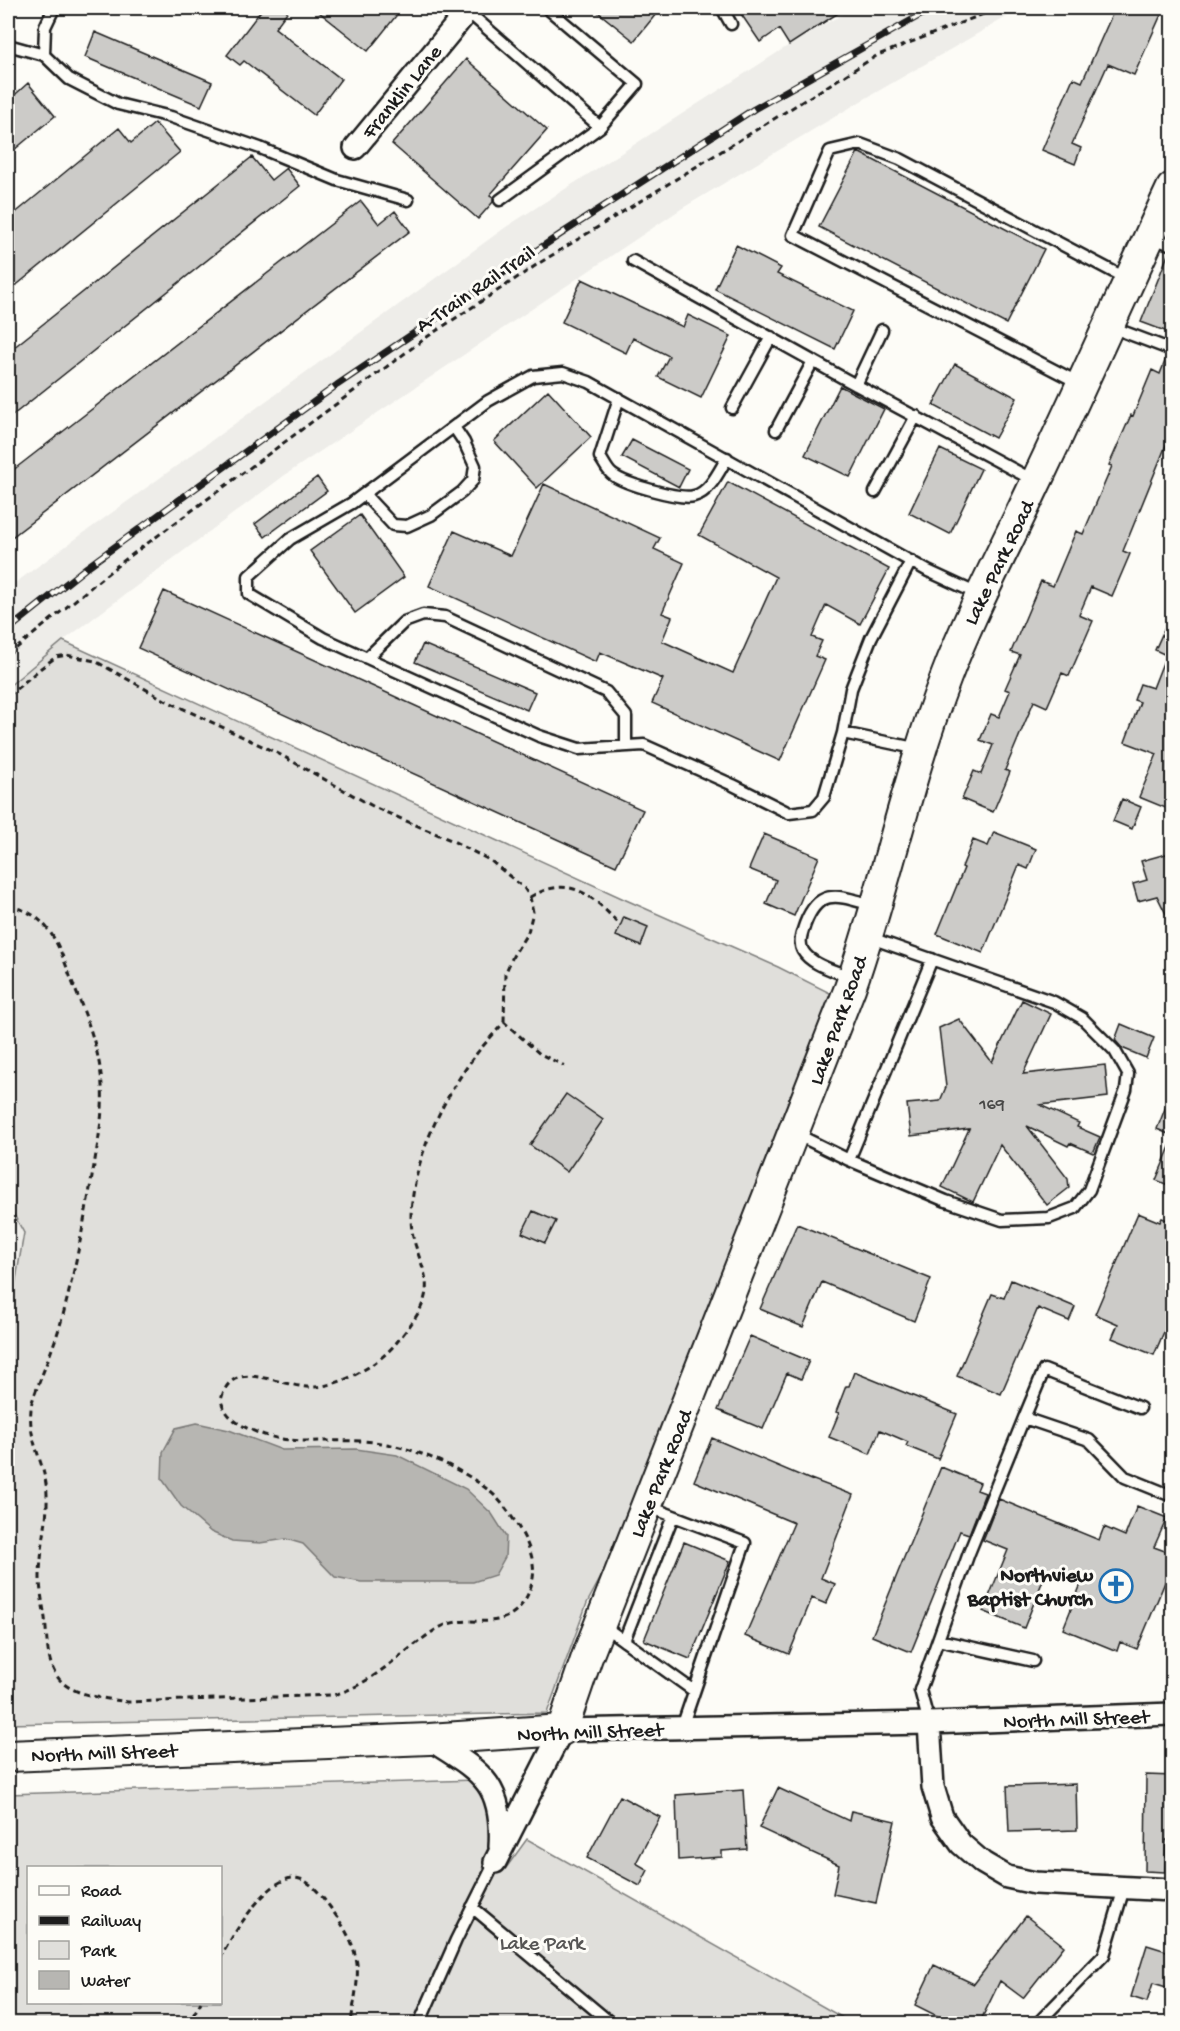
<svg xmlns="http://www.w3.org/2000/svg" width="1180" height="2031" font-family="'Gochi Hand',sans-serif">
<rect width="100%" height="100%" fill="#fdfcf7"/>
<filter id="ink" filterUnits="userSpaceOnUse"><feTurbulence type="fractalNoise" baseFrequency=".0167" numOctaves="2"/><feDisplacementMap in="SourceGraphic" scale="12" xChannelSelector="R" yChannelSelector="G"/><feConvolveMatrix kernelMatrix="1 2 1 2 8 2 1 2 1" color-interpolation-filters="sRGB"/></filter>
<g filter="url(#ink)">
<path fill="#eeede9" d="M855 8H1022L861 101 681 209 520 317 285 475 63 641 8 687V588L506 227 811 31Z
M8 1204 24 1233 8 1326Z"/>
<path fill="#e0dfdb" stroke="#7e7e7c" stroke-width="1.5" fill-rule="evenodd" d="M63 641 626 900 778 967 834 995 620 1542 587 1603 547 1713 8 1724V1326L24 1233 8 1204V687Z
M476 1780 491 1803V1841L485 1857 506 1868 527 1839 852 2023H8V1794ZM28 1868H220V2002H28Z"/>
<path fill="#b7b6b2" stroke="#797876" stroke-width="1.5" d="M197 1423 229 1430 282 1450 356 1449 397 1455 466 1489 492 1514 506 1536 505 1557 495 1575 473 1582H361L335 1577 303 1544 286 1539 260 1543 232 1541 211 1532 181 1506 162 1479 163 1452 176 1428Z"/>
<path fill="#cccbc8" stroke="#1c1c1c" stroke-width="1.5" d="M263 8H290L275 28 341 79 314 115 244 61 240 65 227 55Z
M314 8H385L396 16 368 51Z
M593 8H661L634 41Z
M737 8H846L789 45 779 29 760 42Z
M1115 8H1164L1134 75 1108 64 1072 144 1081 148 1075 164 1042 150 1073 78 1082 82Z
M95 32 212 82 201 106 85 57Z
M466 59 547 130 490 195 493 197V202L478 219 392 144Z
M28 83 55 116 8 155V101Z
M155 123 180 152 8 292V219L119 128 131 143Z
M858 152 1044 249 1006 324 819 227Z
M252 157 271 180 286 168 300 186 8 419V352Z
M361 201 379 224 395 211 410 231 8 540V474Z
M736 245 781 268 777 274 853 311 835 349 715 289Z
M1169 252H1173V334L1141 322Z
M582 279 683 327 688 315 731 336 701 398 658 377 669 356 633 338 626 353 562 322Z
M1167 356 1173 357V428L1123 551 1130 554 1112 596 1091 587 1079 615 1093 621 1086 637 1069 676 1062 673 1047 707 1034 701 1005 770 1010 772 993 812 962 799 974 771 981 774 993 745 980 740 991 714 999 717 1010 691 1005 689 1020 655 1011 652 1041 581 1053 586 1076 531 1083 534 1112 466 1109 465 1131 415 1133 416 1152 370 1160 374Z
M955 364 1017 398 995 438 933 405Z
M840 386 884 409 850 477 805 455Z
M548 390 591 437 537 488 494 441Z
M632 440 688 469 679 487 622 457Z
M940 449 981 469 950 534 909 513Z
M317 477 327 491 265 537 255 524Z
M728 482 889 569 860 624 826 605 812 637 822 641 815 656 825 660 780 761 652 703 663 679 600 652 596 662 429 586 454 531 511 556 544 484 660 538 654 549 684 563 662 613 672 617 662 641 733 673 776 577 699 535Z
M360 515 404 577 355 613 310 551Z
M164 591 643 810 616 866 138 648Z
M1173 610V811L1139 797 1157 754 1125 742 1140 702 1134 700 1140 684 1153 688 1166 655 1155 650Z
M423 644 535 692 527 710 415 662Z
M1122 799 1141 807 1132 829 1113 821Z
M994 832 1036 849 1028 869 1019 865 983 953 937 934 964 868 962 867 973 840 988 846Z
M764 834 819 857 794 916 766 904 776 880 749 869Z
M1173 852V928L1157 896 1138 901 1133 884 1147 880 1141 861Z
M624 917 648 927 641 946 616 936Z
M1022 1000 1051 1014 1023 1074 1105 1065 1108 1097 1040 1105 1079 1123 1077 1127 1100 1137 1093 1153 1070 1143 1068 1146 1027 1126 1068 1179 1069 1188 1047 1205 1000 1145 973 1202 942 1187 969 1129 911 1136 907 1104 940 1101 946 1087 939 1028 959 1019 992 1062Z
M1121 1024 1154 1038 1146 1058 1122 1048 1115 1040Z
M1172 1091H1173V1136L1157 1129Z
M566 1094 603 1120 567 1172 530 1145Z
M1172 1142H1173V1187L1156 1180Z
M533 1211 556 1221 545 1243 522 1233Z
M1138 1213 1160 1222 1162 1218 1173 1222V1311L1154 1355 1112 1338 1118 1324 1095 1314Z
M797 1224 931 1279 914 1321 822 1282 803 1327 760 1309Z
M1011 1280 1075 1307 1069 1321 1038 1308 1001 1394 957 1376 992 1294 1004 1298Z
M750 1336 809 1361 801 1379 787 1373 763 1429 718 1410Z
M854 1372 957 1414 938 1459 906 1446 908 1442 880 1430 870 1454 829 1437 839 1413 836 1412 846 1386H849Z
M712 1438 811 1480V1479L853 1495 821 1578 835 1584 826 1604 812 1598 789 1654 745 1636 794 1523 694 1481Z
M941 1467 980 1483 977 1490 985 1493 969 1534 960 1531 911 1652 872 1636Z
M999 1499 1099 1540 1104 1527 1125 1536 1137 1506 1167 1518 1154 1547 1173 1554V1563L1137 1649 1120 1642 1117 1651 1063 1629 1081 1584 1047 1570 1024 1628 983 1611 1008 1550 983 1540Z
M684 1542 730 1561 690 1659 644 1640Z
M1146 1775 1173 1776V1840H1166L1165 1872 1145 1871Z
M1076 1784 1077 1830 1009 1832 1007 1786Z
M778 1788 849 1821 851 1811 895 1821 876 1903 833 1894 839 1865 759 1828Z
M743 1790 747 1849 722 1851V1857L678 1860 676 1795Z
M620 1796 660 1817 636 1863 648 1870 640 1886 587 1858Z
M1026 1916 1064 1946 1023 1998 1000 1981 979 2024H953L915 2005 934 1965 974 1984Z
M1147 1945 1173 1953V1989L1153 1983 1147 2002 1131 1997Z"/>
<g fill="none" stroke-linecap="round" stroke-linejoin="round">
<defs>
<path id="lane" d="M54 8 45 27 44 55 69 79 118 104 171 117 260 148 337 180 408 200
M547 8 637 84 600 127
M722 8 731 24
M467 11 600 127 500 200
M8 45 44 55
M1150 237 1172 245
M633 261 845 379 1033 480
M1111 327 1172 350
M1081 384 793 235 830 151 860 144 900 159 1127 279
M856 385 882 330
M619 398 600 457C604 463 608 472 613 475 625 484 680 500 694 496 710 492 719 471 727 458
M732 408 771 337
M776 430 813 361
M875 492 916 416
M364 494 393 525 407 526 431 515 462 492 473 480 475 466 464 442 454 427
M911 561 871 638 851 689 843 733 824 797 813 810 789 813 733 785 644 745 579 749 539 736 323 638 249 594V576L290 539 352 503 488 401 533 376 563 373 589 382 928 571 980 595
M367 658 404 622 423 615 445 617 606 692 626 716V746
M843 733 919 749
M851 978C837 971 811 965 803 951 798 942 802 933 805 924 820 885 841 897 873 905
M796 1134 849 1160 946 1201 1002 1220 1049 1218 1075 1208 1089 1190 1126 1090 1128 1074 1115 1051 1082 1018 1054 1002 868 937
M849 1160 932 959
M1024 1418 1044 1370 1140 1408
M647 1506 745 1543 682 1727
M602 1625 694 1691
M938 1640 1033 1661
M624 1641 673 1516
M929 1723 920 1690 969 1553 1024 1418 1089 1440 1125 1477 1172 1496
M472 1907 612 2024
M419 2024 456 1940 495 1862
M1037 2024 1104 1955 1124 1888"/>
<path id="street" d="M355 148 470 8
M929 1723 933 1787 942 1817 961 1844 983 1863 1007 1877 1035 1883 1172 1890
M429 1739C479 1771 504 1781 500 1847
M495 1862 562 1730 929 1723 1172 1714"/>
<path id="secondary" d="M8 1756 429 1739 562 1730 587 1657 850 988C886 886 907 778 946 677 971 611 1005 548 1035 484 1082 386 1126 286 1172 188"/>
</defs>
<use href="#lane" stroke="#1c1c1c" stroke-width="15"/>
<use href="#street" stroke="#1c1c1c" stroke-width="26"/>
<use href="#secondary" stroke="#1c1c1c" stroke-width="34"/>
<path stroke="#1c1c1c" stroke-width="3" stroke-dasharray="6 4.5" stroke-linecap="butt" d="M8 655 118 565 427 337 541 262 878 55 999 8
M8 696 41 668 56 657 67 655 95 661 165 700 279 754 376 808 453 841 491 861 524 888 530 897 533 912 528 932 513 956 505 974 504 1022
M530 897C569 875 590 893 617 922
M8 906C47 912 58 943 70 976 84 1012 100 1048 102 1086 104 1116 97 1147 92 1177 84 1223 75 1270 63 1315 55 1345 42 1373 32 1402 25 1441 46 1460 47 1495 48 1523 40 1550 40 1577 40 1591 43 1605 45 1618 48 1643 45 1674 70 1688 87 1697 109 1699 128 1702L333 1695C365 1687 390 1663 417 1643 428 1635 438 1626 452 1623 467 1619 482 1623 497 1620 518 1616 529 1598 533 1578 536 1559 526 1539 516 1523 508 1511 499 1498 487 1489 458 1466 410 1446 374 1442 329 1437 293 1449 249 1429 236 1423 226 1416 221 1401 230 1353 284 1390 315 1387 343 1385 380 1364 397 1342 408 1328 424 1310 426 1291 428 1276 420 1261 416 1247 411 1233 410 1217 412 1202 418 1150 443 1099 474 1057 483 1045 494 1034 504 1022L540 1054 565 1066
M220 1959C231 1937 271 1869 300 1879 313 1883 322 1897 330 1907 343 1925 354 1942 357 1964 359 1983 353 2005 351 2024
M188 2024 201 2002"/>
<use href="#lane" stroke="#fdfcf7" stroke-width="10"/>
<use href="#street" stroke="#fdfcf7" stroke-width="21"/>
<use href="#secondary" stroke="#fdfcf7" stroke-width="30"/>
<defs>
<path id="rail" d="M8 630 87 567 337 385 561 234 754 109 933 8"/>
</defs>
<use href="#rail" stroke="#1c1c1c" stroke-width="7"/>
<use href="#rail" stroke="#fdfcf7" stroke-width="4.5" stroke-dasharray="14" stroke-linecap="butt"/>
</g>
</g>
<defs>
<symbol id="church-ring" viewBox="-11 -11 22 22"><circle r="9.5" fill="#fdfcf7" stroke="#1f6fb2" stroke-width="1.5"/><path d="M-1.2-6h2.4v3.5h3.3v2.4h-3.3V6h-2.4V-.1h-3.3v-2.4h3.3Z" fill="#1f6fb2"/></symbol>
</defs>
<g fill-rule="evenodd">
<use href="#church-ring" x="1097" y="1567" width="38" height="38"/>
</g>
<g text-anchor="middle" stroke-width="6" stroke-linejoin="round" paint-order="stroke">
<g font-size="18" fill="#484847">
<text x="992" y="1109">169</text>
</g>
<g font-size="21" fill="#1c1c1c" stroke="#fdfcf7">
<text transform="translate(401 91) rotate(-51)" y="7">Franklin Lane</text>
<text transform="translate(475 288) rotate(-34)" y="7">A-Train Rail Trail</text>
<text transform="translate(998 562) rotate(-64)" y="7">Lake Park Road</text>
<text transform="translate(837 1020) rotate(-70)" y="7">Lake Park Road</text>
<text transform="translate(660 1473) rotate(-68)" y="7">Lake Park Road</text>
<text transform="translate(1076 1718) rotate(-2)" y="7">North Mill Street</text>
<text transform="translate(590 1731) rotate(-2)" y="7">North Mill Street</text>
<text transform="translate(104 1752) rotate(-2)" y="7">North Mill Street</text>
</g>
<g font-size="21" font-weight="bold" fill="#1c1c1c" stroke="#fdfcf7" text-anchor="end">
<text x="1093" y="1581">Northview<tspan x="1093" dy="24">Baptist Church</tspan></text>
</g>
<g font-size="21" fill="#575655" stroke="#fdfcf7">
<text x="542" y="1949">Lake Park</text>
</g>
</g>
<rect width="1180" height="2031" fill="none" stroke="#fdfcf7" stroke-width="30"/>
<rect x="15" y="15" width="1150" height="2001" fill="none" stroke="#1c1c1c" stroke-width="2" filter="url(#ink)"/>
<rect x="27" y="1866" width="195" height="138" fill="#fdfcf7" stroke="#a3a29f" stroke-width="1.5"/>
<rect x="39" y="1886" width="30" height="9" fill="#fdfcf7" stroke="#a3a29f" stroke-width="1.5"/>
<text x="81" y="1896" font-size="18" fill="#1c1c1c">Road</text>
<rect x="39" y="1916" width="30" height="9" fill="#1c1c1c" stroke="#a3a29f" stroke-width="1.5"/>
<text x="81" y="1926" font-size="18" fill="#1c1c1c">Railway</text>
<rect x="39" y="1941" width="30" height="18" fill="#e0dfdb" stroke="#a3a29f" stroke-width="1.5"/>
<text x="81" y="1956" font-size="18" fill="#1c1c1c">Park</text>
<rect x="39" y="1971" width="30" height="18" fill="#b7b6b2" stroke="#a3a29f" stroke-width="1.5"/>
<text x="81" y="1986" font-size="18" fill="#1c1c1c">Water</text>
</svg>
